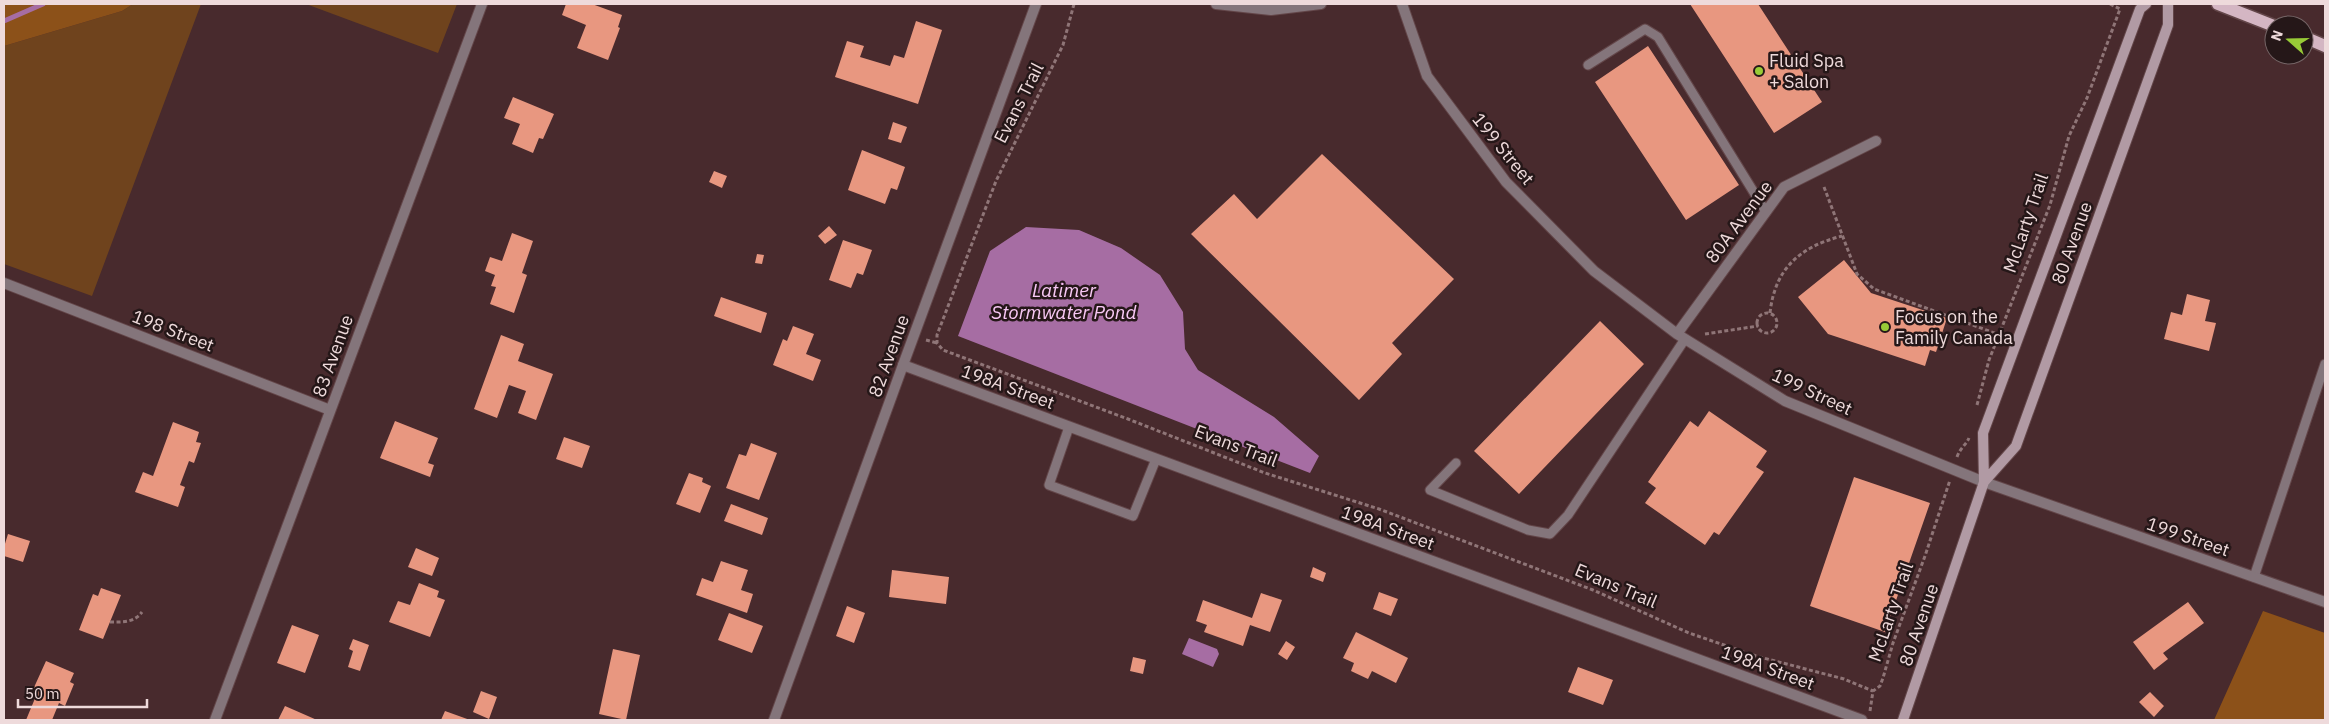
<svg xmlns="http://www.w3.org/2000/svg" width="2329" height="724" font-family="'IBM Plex Sans',sans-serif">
<rect width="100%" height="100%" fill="#482a2d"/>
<path fill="#6f431d" d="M133 4H201L92 296 4 264V46L122 11Z
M306 4H457L438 53Z"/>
<path fill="#8c5119" d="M4 4H133L122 11 4 46Z
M2263 611 2325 633V720H2214Z"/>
<path fill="#a66da3" d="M1026 227 1079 230 1121 248 1160 275 1183 312 1185 349 1198 370 1274 417 1319 456 1310 473 958 336 990 251Z
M1189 638 1217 649 1219 654 1213 667 1182 654Z"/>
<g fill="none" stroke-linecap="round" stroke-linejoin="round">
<path stroke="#a66da3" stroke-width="5" d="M4 21 43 4"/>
</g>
<path fill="#e89780" d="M566 4H592L622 15 618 27 620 28 608 60 577 48 586 25 562 15Z
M1690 4H1758L1822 102 1774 133Z
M916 21 942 30 918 104 835 77 847 41 864 46 860 57 890 66 894 55 904 58Z
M1648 46 1739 185 1686 220 1595 82Z
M513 97 554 114 543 139 539 138 533 153 512 144 520 124 504 118Z
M893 122 907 127 901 143 888 139Z
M862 150 905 167 897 190 891 188 885 204 848 190Z
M1322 154 1454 279 1392 343 1402 354 1359 400 1191 234 1234 194 1257 219Z
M714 171 727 176 722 188 709 182Z
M829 226 837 235 825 244 818 236Z
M512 233 533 241 522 273 527 275 514 313 490 304 496 287 491 286 495 275 485 271 490 257 502 261Z
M843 240 872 250 863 275 857 273 851 288 829 280Z
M757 254 764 255 762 264 755 263Z
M1844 260 1871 293 1947 318 1936 352 1930 350 1925 366 1828 334 1798 297Z
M2187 294 2210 300 2205 321 2216 323 2209 351 2164 339 2171 312 2182 315Z
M721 297 767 313 761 333 714 316Z
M1600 321 1644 364 1519 494 1474 451Z
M793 326 814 334 806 354 821 360 813 381 773 365 783 339 787 341Z
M501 335 524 344 518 361 553 374 536 420 518 413 526 391 509 385 497 418 474 409Z
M1709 411 1767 451 1756 467 1764 472 1719 535 1714 532 1705 545 1645 503 1656 488 1648 482 1690 421 1698 427Z
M395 421 438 438 428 463 434 465 430 477 380 458Z
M173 422 199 432 196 442 201 443 194 463 189 461 180 485 185 487 178 507 135 492 143 472 153 476Z
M564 437 590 446 582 468 556 459Z
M751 443 777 453 759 500 726 488 739 454 746 456Z
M689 473 703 478 702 482 711 486 700 513 676 504Z
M1854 477 1930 503 1885 632 1810 606Z
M731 504 768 518 762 535 724 521Z
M8 534 30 541 23 562 4 556V547Z
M416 548 439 558 432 576 408 567Z
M721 561 748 570 741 590 753 594 747 613 696 595 702 578 713 582Z
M1313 567 1326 573 1323 582 1310 577Z
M892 570 949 577 946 604 889 597Z
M419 583 439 591 437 597 445 600 430 637 389 622 398 601 410 605Z
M101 588 121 595 103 639 79 630 93 594 98 596Z
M1379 592 1398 599 1391 616 1373 609Z
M1261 593 1282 600 1270 632 1250 625 1243 646 1204 632 1207 625 1196 621 1203 600 1252 618Z
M2188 602 2204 623 2163 653 2168 659 2154 670 2133 642Z
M847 606 865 613 854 643 836 636Z
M729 613 763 626 752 653 718 640Z
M292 625 319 635 305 673 277 663Z
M1356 632 1408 658 1396 683 1372 671 1368 679 1351 671 1354 663 1343 658Z
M353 639 369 645 360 671 348 667 353 651 349 649Z
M1286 641 1295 647 1287 660 1278 654Z
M613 649 640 655 626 720 599 714Z
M1133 657 1146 660 1143 674 1130 671Z
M46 661 74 673 70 682 74 684 65 706 59 703 52 720H26L36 696 31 694Z
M1578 667 1613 680 1603 705 1568 692Z
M481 691 497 697 489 719 473 712Z
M2150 692 2164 706 2154 717 2139 702Z
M285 706 317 720H278Z
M445 711 470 720H441Z"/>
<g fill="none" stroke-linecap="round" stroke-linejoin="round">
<defs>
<path id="service" d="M1588 65 1645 29 1658 37 1766 212
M1069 427 1049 485 1133 516 1156 459
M1456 463 1430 490 1528 530 1550 534 1568 515 1685 339
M2254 577 2325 364"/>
<path id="minor" d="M1216 4 1271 10 1321 4
M1402 4 1427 76 1506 182 1594 271 1677 334 1785 401 1984 482 2325 602
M4 283 330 410
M1677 334 1784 187 1876 141
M774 720 903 365"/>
<path id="tertiary" d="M1036 4 903 365 1862 720
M215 720 482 4"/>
<path id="secondary" d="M1984 482 2016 446 2168 25V4
M1903 720 1984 482 1983 433 2140 9 2146 4"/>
<path id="primary" d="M2218 4 2274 26
M2304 37 2325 46"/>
</defs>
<use href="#service" stroke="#634649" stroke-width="11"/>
<use href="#minor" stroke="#634649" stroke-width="12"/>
<use href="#tertiary" stroke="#634649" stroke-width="12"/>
<use href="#secondary" stroke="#634649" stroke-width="12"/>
<use href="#primary" stroke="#634649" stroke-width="15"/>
<path stroke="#8f7577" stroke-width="3" stroke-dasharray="4 2.5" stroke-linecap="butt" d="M1074 4 1063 45 996 181 937 335V343L943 350 1128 419 1265 473 1379 509 1593 590 1689 633 1756 656 1844 679 1873 691
M2110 4 2120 9
M1824 187 1857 274 1874 289 2000 335
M1757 323a10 10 0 1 1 20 0a10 10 0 1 1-20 0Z
M1770 313C1775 268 1800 247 1842 236
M1705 334 1758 326
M926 340 937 343
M1977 405 1989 360 2050 205 2069 136 2087 98 2120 9
M1957 457C1960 448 1966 445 1969 438
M110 622C122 622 134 623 142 612
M1870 711 1873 691 1880 686 1883 678 1893 643 1925 556 1950 480"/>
<use href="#service" stroke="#84757b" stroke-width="9"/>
<use href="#minor" stroke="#84757b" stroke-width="10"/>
<use href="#tertiary" stroke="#84757b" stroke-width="10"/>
<use href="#secondary" stroke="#b19aa4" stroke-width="10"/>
<use href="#primary" stroke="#d4b6c3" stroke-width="12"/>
</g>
<g fill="#98cb37" stroke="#251718" stroke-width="2">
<circle cx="1759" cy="71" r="5"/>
<circle cx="1885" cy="327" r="5"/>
</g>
<g text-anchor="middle" stroke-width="5" stroke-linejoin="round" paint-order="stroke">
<g font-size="18" fill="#eedadb" stroke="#251718" text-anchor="start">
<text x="1769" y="67">Fluid Spa<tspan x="1769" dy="21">+ Salon</tspan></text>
<text x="1895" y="323">Focus on the<tspan x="1895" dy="21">Family Canada</tspan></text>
</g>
<g font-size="18" fill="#eedadb" stroke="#251718">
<text transform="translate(1019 103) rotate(-63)" y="6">Evans Trail</text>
<text transform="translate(1503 149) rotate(51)" y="6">199 Street</text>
<text transform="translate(1739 222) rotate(-53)" y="6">80A Avenue</text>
<text transform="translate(2026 223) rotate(-71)" y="6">McLarty Trail</text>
<text transform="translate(2072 243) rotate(-70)" y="6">80 Avenue</text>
<text transform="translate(173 331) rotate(21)" y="6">198 Street</text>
<text transform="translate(333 356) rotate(-70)" y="6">83 Avenue</text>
<text transform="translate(889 356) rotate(-70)" y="6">82 Avenue</text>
<text transform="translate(1008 387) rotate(20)" y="6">198A Street</text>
<text transform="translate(1812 392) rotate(25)" y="6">199 Street</text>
<text transform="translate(1236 446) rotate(21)" y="6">Evans Trail</text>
<text transform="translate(1388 528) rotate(20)" y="6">198A Street</text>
<text transform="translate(2188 537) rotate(19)" y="6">199 Street</text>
<text transform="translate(1616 586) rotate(23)" y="6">Evans Trail</text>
<text transform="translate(1891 612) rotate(-71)" y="6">McLarty Trail</text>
<text transform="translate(1919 625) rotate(-71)" y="6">80 Avenue</text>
<text transform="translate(1768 668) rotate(20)" y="6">198A Street</text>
</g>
<g font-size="19" font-style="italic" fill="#f8c8f5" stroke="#251718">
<text x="1064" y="297">Latimer<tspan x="1064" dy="22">Stormwater Pond</tspan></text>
</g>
</g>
<rect width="2329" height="724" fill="none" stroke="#eedadb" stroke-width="10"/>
<g transform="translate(2289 40) rotate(290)"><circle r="24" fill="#251718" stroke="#756566"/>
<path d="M0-4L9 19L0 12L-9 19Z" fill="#98cb37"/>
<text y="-8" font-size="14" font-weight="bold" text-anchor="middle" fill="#eedadb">N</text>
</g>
<path d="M18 699v8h129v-8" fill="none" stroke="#eedadb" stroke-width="2.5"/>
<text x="25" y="699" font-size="15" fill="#eedadb" stroke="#251718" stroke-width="4" paint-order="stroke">50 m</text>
</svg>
